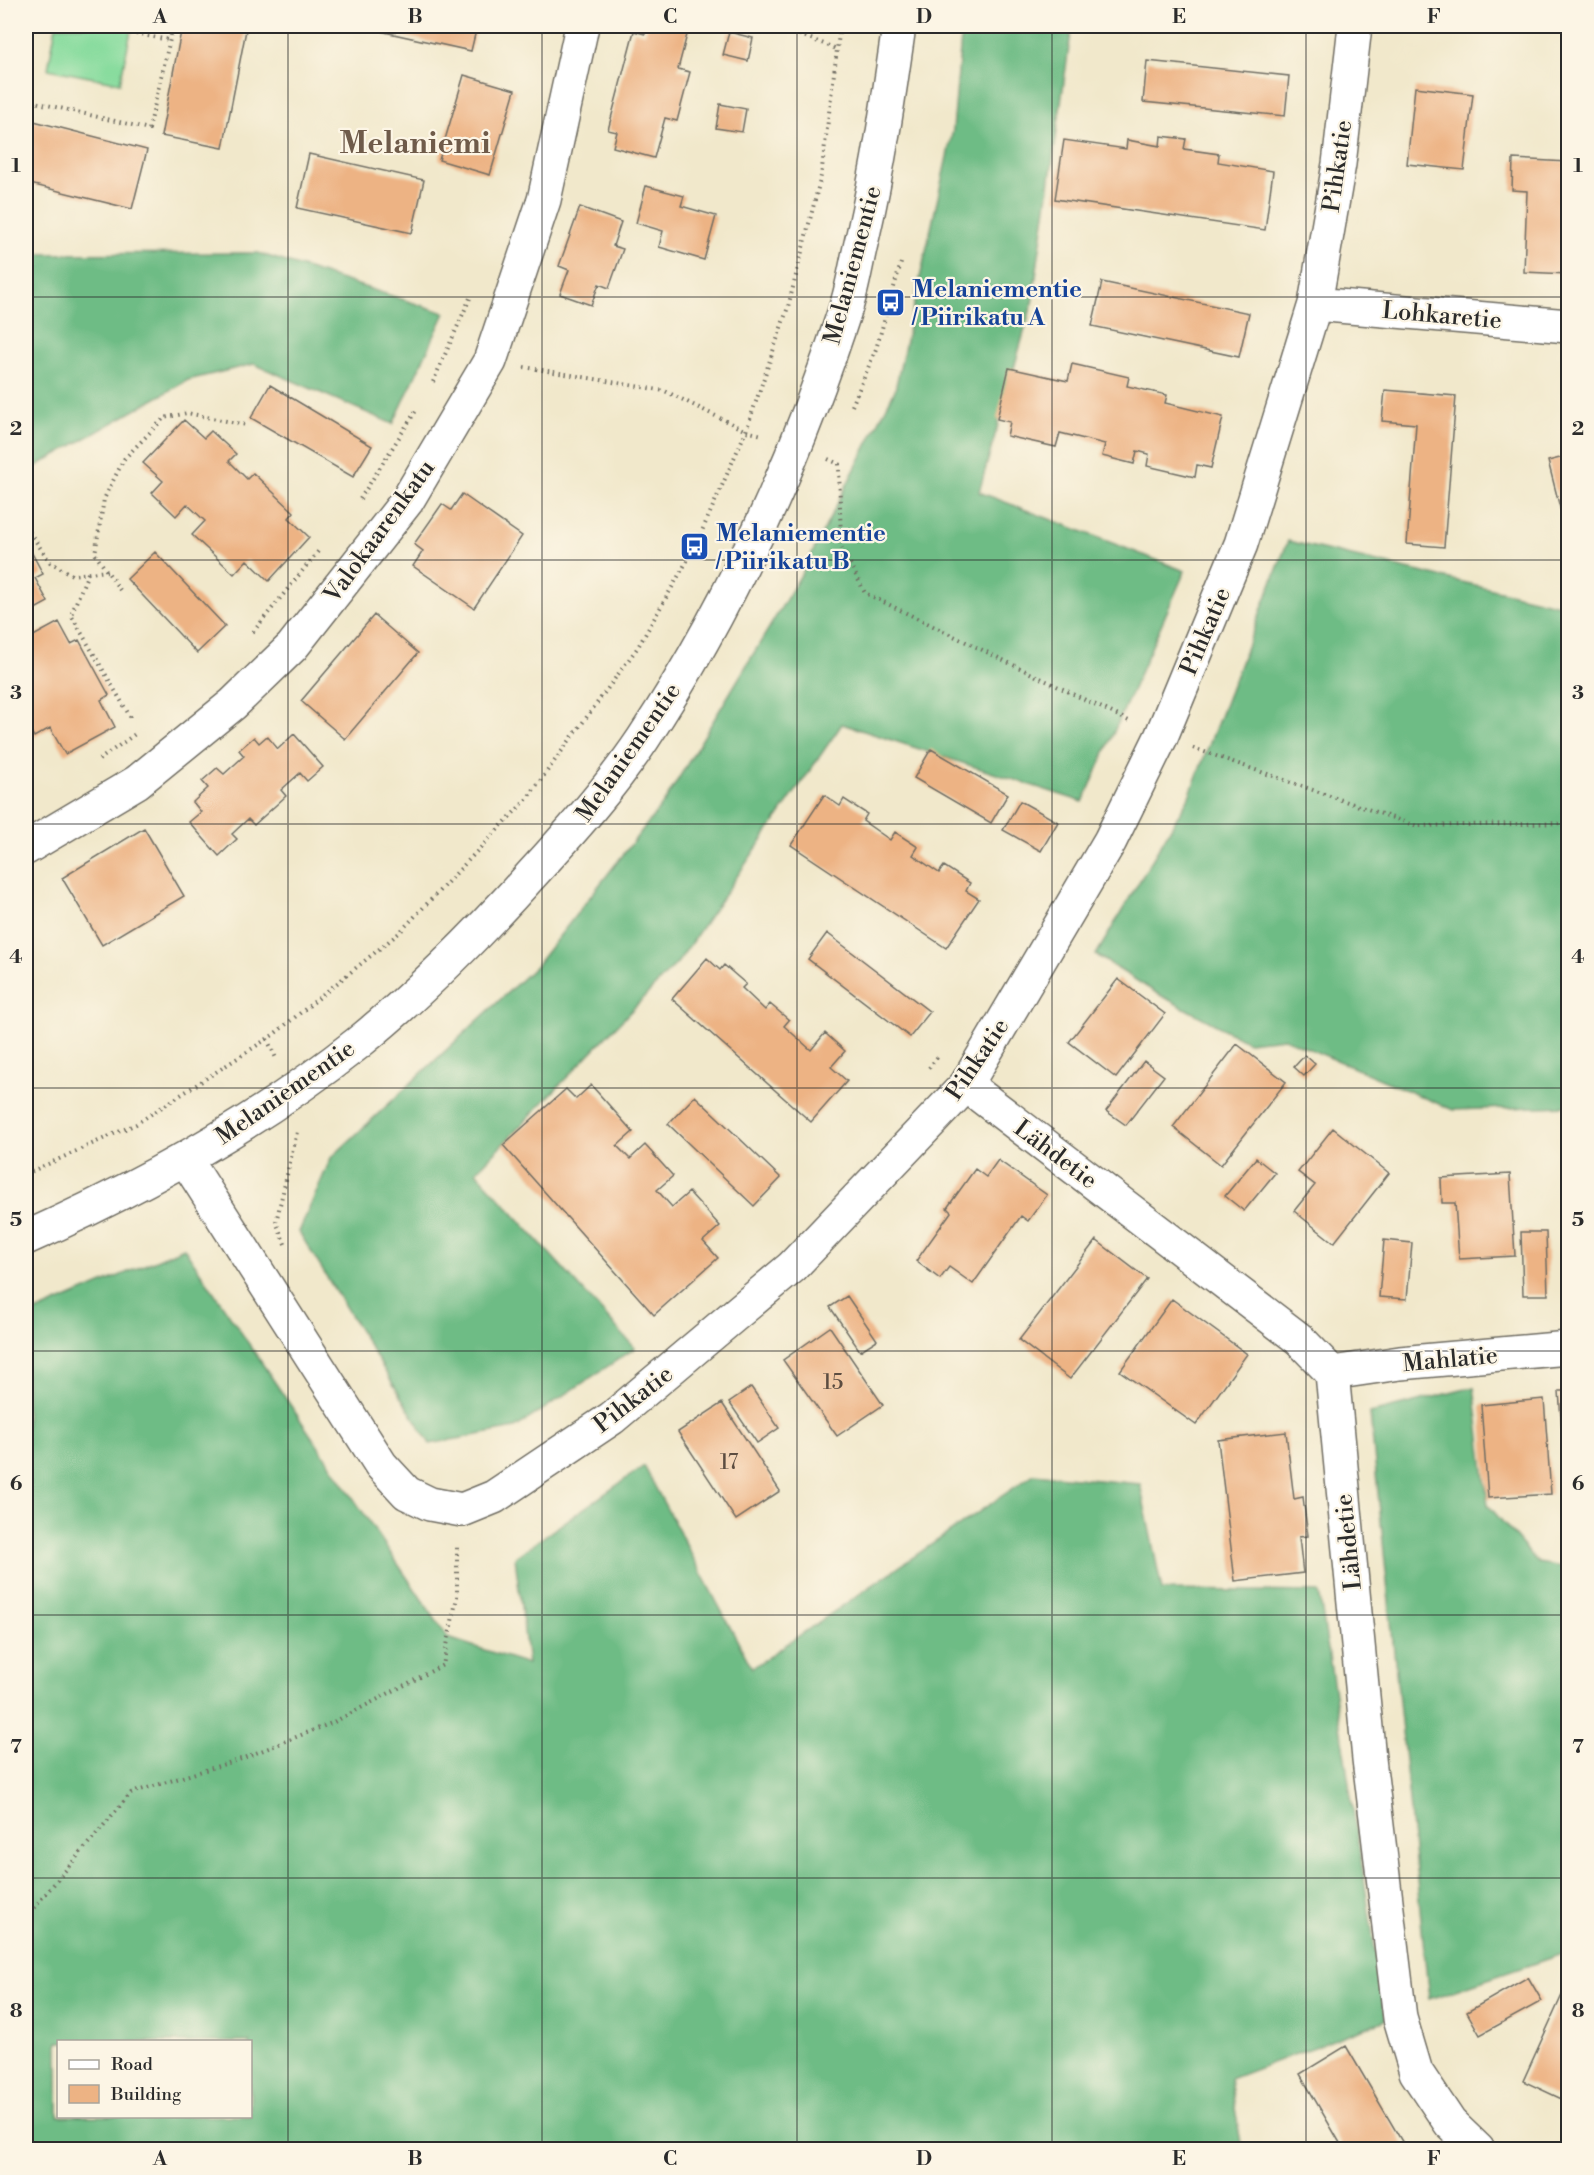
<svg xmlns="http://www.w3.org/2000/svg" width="1594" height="2175" font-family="'Libre Bodoni',serif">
<rect width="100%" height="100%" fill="#fcf5e5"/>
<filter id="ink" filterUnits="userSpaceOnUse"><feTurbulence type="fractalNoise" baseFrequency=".0167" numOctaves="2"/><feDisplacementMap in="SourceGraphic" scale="12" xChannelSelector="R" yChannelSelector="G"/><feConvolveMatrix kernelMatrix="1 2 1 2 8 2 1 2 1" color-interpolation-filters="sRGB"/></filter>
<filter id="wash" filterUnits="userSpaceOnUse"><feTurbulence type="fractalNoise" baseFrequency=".008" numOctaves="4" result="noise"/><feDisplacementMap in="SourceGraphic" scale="24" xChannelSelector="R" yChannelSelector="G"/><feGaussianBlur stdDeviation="1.35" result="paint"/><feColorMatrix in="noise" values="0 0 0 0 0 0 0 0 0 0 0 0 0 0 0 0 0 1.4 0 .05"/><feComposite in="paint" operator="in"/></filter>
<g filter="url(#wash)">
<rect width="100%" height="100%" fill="#f1e8cb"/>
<path fill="#88dc9e" stroke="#5a8464" stroke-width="1.5" d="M56 26H132L120 83 48 69Z"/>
<path fill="#6ebc85" stroke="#4c7458" stroke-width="1.5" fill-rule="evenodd" d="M962 26H1072L1032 304 979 492 1185 571 1083 802 842 724 678 962 476 1172 635 1348 515 1428 430 1444 299 1232 331 1158 536 966 665 801 802 573 895 390 953 130Z
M258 253 445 313 393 424 254 364 188 380 26 472V254Z
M1288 541 1568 607V1106L1453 1110 1284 1038 1248 1042 1158 994 1096 955 1188 799Z
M184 1248 448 1638 528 1664 515 1557 644 1466 752 1668 1034 1474 1140 1484 1162 1590 1319 1592 1386 2020 1230 2079 1242 2149H26V1316ZM58 2042H250V2116H58Z
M1474 1387 1488 1505 1538 1563 1568 1568V1952L1429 1999 1370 1413Z"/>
<g id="blocks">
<path fill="#edb384" d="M134 26H163L162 32Z
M182 26H226L246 30 223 148 161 136Z
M357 26H477L471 51Z
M647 26 689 27 678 69 690 72 677 121 665 118 654 158 613 147 617 132 608 130 634 31 645 34Z
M729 32 753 38 748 61 723 55Z
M1147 61 1289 76 1285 116 1143 102Z
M464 75 515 90 490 175 439 160Z
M1415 87 1473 94 1464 170 1407 164Z
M720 104 746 109 742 132 716 128Z
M26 119 147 150 132 209 26 183Z
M1161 136 1186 139 1184 149 1219 154 1218 162 1273 171 1265 230 1055 199 1064 140 1126 149 1127 140 1160 146Z
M309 154 424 180 412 233 297 208Z
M1513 159 1568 162V274L1524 272 1527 191 1512 190Z
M646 186 684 196 681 206 716 216 704 260 659 247 663 231 636 223Z
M580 207 621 222 613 246 623 249 609 288 599 284 591 305 560 294 569 270 559 266Z
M1102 282 1249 313 1239 357 1092 326Z
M1072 364 1129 377 1127 386 1167 395 1165 403 1223 417 1211 468 1197 465 1195 477 1147 466 1149 454 1137 451 1134 464 1102 456 1105 444 1060 433 1056 447 1007 436 1010 422 997 419 1009 368 1068 381Z
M270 385 372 446 353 477 251 418Z
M1385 390 1456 396 1444 547 1407 544 1416 424 1382 421Z
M184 420 204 438 211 431 236 454 229 461 247 479 253 473 294 512 289 518 309 537 269 581 247 560 234 574 192 535 205 521 187 504 176 516 152 493 163 481 143 463Z
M1568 456V539L1548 461Z
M462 494 522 536 474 608 413 566 423 551 414 544 442 504 451 510Z
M26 542 43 574 35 578 48 602 26 614Z
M155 552 225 626 197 653 127 579Z
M374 615 418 653 345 739 301 701Z
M59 622 71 644 79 640 109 695 101 700 115 727 65 754 50 728 34 737 26 722V640Z
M294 734 323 767 307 781 300 773 281 790 286 796 254 825 248 819 232 834 237 839 219 856 189 822 201 812 193 802 208 788 202 781 217 768 224 774 244 756 239 750 254 737 259 743 267 736 278 749Z
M931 749 1008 794 991 823 914 778Z
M824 795 840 806 844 799 867 814 863 821 890 840 895 832 918 847 913 855 939 873 944 866 970 883 966 891 979 899 946 948 791 845Z
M1020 801 1058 822 1041 851 1003 830Z
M144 828 184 896 102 945 62 878Z
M827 933 930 1012 910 1037 808 959Z
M707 958 720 970 724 965 746 984 742 988 765 1010 770 1004 789 1020 784 1026 811 1050 825 1033 845 1051 831 1067 847 1081 811 1122 672 999Z
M26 977 30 988 26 990Z
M1118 979 1165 1014 1116 1078 1069 1042Z
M1237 1044 1286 1082 1221 1165 1173 1127Z
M1305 1055 1315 1064 1304 1076 1294 1067Z
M1144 1061 1164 1076 1126 1125 1106 1111Z
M591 1085 633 1132 617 1146 630 1159 645 1145 673 1176 657 1190 672 1207 689 1192 720 1226 703 1241 718 1258 654 1315 503 1145 566 1089 576 1099Z
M695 1096 781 1178 754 1206 668 1124Z
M1333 1128 1389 1173 1334 1243 1294 1211 1315 1185 1298 1172Z
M1256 1158 1275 1173 1244 1211 1225 1196Z
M998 1160 1047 1195 1028 1221 1021 1216 973 1284 949 1267 940 1279 916 1261 951 1212 947 1208 975 1169 986 1177Z
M1510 1174 1515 1256 1459 1259 1455 1203H1442L1441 1178Z
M1568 1186V1213H1567L1563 1187Z
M1521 1232H1546L1548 1295H1523Z
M1096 1240 1147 1279 1070 1379 1019 1340Z
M1384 1240 1412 1243 1407 1299 1379 1297Z
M847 1296 877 1340 860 1351 830 1307Z
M1172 1299 1247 1354 1196 1425 1120 1371Z
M830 1327 883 1405 837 1436 783 1360Z
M751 1387 779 1428 757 1443 729 1402Z
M1559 1391H1568V1432H1562Z
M1544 1399 1551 1494 1488 1498 1481 1405Z
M722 1403 780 1491 736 1520 678 1432Z
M1286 1432 1294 1499 1303 1497 1308 1536 1299 1537 1303 1573 1235 1581 1218 1440Z
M1528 1977 1542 2001 1480 2035 1467 2012Z
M1568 1982V2102L1523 2081Z
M1346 2046 1407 2150H1344L1300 2074Z"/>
</g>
</g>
<g filter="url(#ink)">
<use href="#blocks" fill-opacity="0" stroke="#706d63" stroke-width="1.5"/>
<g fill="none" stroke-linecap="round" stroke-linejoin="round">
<defs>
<path id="minor" d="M1315 304 1568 326
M26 848 137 782 233 704 292 647 407 501 490 361 544 200 582 26
M966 1085 1299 1339 1332 1373 1369 1759 1400 2018 1416 2072 1450 2123 1478 2150
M186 1160 381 1465 407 1493 430 1504 462 1510 494 1497 612 1418 792 1267 966 1085 1110 841 1161 737 1241 544 1315 304 1339 164 1355 26
M1332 1373 1400 1363 1568 1348"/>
<path id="secondary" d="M26 1238C143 1186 257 1123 358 1043 421 992 479 933 533 873 572 831 611 787 643 739 731 606 798 456 847 304 854 282 857 258 863 235 879 166 889 96 899 26"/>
</defs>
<use href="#minor" stroke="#706d63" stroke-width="36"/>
<use href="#secondary" stroke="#706d63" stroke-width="36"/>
<path stroke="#706d63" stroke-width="4" stroke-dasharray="1.5 4.5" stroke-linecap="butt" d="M777 26 837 49
M130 33 170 40
M26 100 149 129 173 26
M524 367 665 391 746 431 762 435
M433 382 470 298
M852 406 876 349 901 263
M828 459 839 464 841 546 865 593 1131 722
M360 499 417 409
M26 527 50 562 72 575 107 571
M88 573 71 615 131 718
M120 590 95 554 104 499 124 459 164 418 187 413 246 425
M253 632 320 549
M1193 748 1416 826 1568 823
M99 760 135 734
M267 1039 277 1060
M929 1068 939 1055
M26 1174 136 1124 273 1035 399 933 526 800 638 647 695 547 746 431 788 307 821 176 840 26
M285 1244 276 1222 297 1132
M26 1917 131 1793 241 1759 334 1722 443 1665 457 1597V1544"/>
<use href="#minor" stroke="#fff" stroke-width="33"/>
<use href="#secondary" stroke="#fff" stroke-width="33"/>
</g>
</g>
<path fill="none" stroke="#2b2b2b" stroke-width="1.5" stroke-opacity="0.55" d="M288 26V2150M542 26V2150M797 26V2150M1052 26V2150M1306 26V2150M26 297H1568M26 560H1568M26 824H1568M26 1088H1568M26 1351H1568M26 1615H1568M26 1878H1568"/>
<defs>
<symbol id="bus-square" viewBox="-11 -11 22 22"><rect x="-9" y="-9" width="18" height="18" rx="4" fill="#1a4fb4" stroke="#fcf5e5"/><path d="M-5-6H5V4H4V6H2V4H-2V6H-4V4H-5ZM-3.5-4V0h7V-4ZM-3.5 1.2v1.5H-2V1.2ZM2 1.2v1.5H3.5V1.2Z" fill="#fff"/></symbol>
</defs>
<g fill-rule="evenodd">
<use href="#bus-square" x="874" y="286" width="33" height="33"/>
<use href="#bus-square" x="678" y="530" width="33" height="33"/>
</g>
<g text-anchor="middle" stroke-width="4.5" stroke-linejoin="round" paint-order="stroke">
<g font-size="21" fill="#5c4d41">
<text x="833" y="1389">15</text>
<text x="729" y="1469">17</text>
</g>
<g font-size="24" fill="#2b2b2b" stroke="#fcf5e5">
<text transform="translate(1337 166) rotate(-82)" y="8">Pihkatie</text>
<text transform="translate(852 265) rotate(-75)" y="8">Melaniementie</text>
<text transform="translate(1442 315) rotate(5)" y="8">Lohkaretie</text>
<text transform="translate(379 531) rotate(-54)" y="8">Valokaarenkatu</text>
<text transform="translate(1205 631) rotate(-67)" y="8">Pihkatie</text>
<text transform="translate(628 752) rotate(-55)" y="8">Melaniementie</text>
<text transform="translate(977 1059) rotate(-56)" y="8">Pihkatie</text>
<text transform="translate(285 1092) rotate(-35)" y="8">Melaniementie</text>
<text transform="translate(1056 1154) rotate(37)" y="8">Lähdetie</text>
<text transform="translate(1450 1359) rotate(-5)" y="8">Mahlatie</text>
<text transform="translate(633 1399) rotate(-38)" y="8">Pihkatie</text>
<text transform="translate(1348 1542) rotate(-96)" y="8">Lähdetie</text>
</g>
<g font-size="24" font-weight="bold" fill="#164399" stroke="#fcf5e5" text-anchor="start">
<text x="912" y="297">Melaniementie<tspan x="912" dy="28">/ Piirikatu A</tspan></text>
<text x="716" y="541">Melaniementie<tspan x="716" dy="28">/ Piirikatu B</tspan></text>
</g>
<g font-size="30" font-weight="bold" fill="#6f5b4a" stroke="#fcf5e5">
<text x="415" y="153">Melaniemi</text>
</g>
</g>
<rect width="1594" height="2175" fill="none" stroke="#fcf5e5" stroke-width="66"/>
<rect x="57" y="2040" width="195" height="78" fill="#fcf5e5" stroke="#a8a49b" stroke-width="1.5"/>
<rect x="69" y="2060" width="30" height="9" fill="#ffffff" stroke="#a8a49b" stroke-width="1.5"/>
<text x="111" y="2070" font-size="18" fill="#2b2b2b">Road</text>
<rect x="69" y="2085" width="30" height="18" fill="#edb384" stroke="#a8a49b" stroke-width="1.5"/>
<text x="111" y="2100" font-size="18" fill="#2b2b2b">Building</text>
<rect x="33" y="33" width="1528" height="2109" fill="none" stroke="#2b2b2b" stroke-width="2"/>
<g font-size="20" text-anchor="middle" font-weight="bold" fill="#2b2b2b">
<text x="160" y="23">A</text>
<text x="415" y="23">B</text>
<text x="670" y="23">C</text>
<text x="924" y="23">D</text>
<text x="1179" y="23">E</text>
<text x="1434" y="23">F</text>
<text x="16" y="172">1</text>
<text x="1578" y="172">1</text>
<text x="16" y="435">2</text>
<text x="1578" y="435">2</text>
<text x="16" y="699">3</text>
<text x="1578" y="699">3</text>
<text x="16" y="963">4</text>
<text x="1578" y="963">4</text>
<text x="16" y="1226">5</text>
<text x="1578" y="1226">5</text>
<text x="16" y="1490">6</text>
<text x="1578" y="1490">6</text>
<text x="16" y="1753">7</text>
<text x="1578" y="1753">7</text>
<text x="16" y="2017">8</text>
<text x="1578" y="2017">8</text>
<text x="160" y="2165">A</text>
<text x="415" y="2165">B</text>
<text x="670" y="2165">C</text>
<text x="924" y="2165">D</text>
<text x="1179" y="2165">E</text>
<text x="1434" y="2165">F</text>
</g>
</svg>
